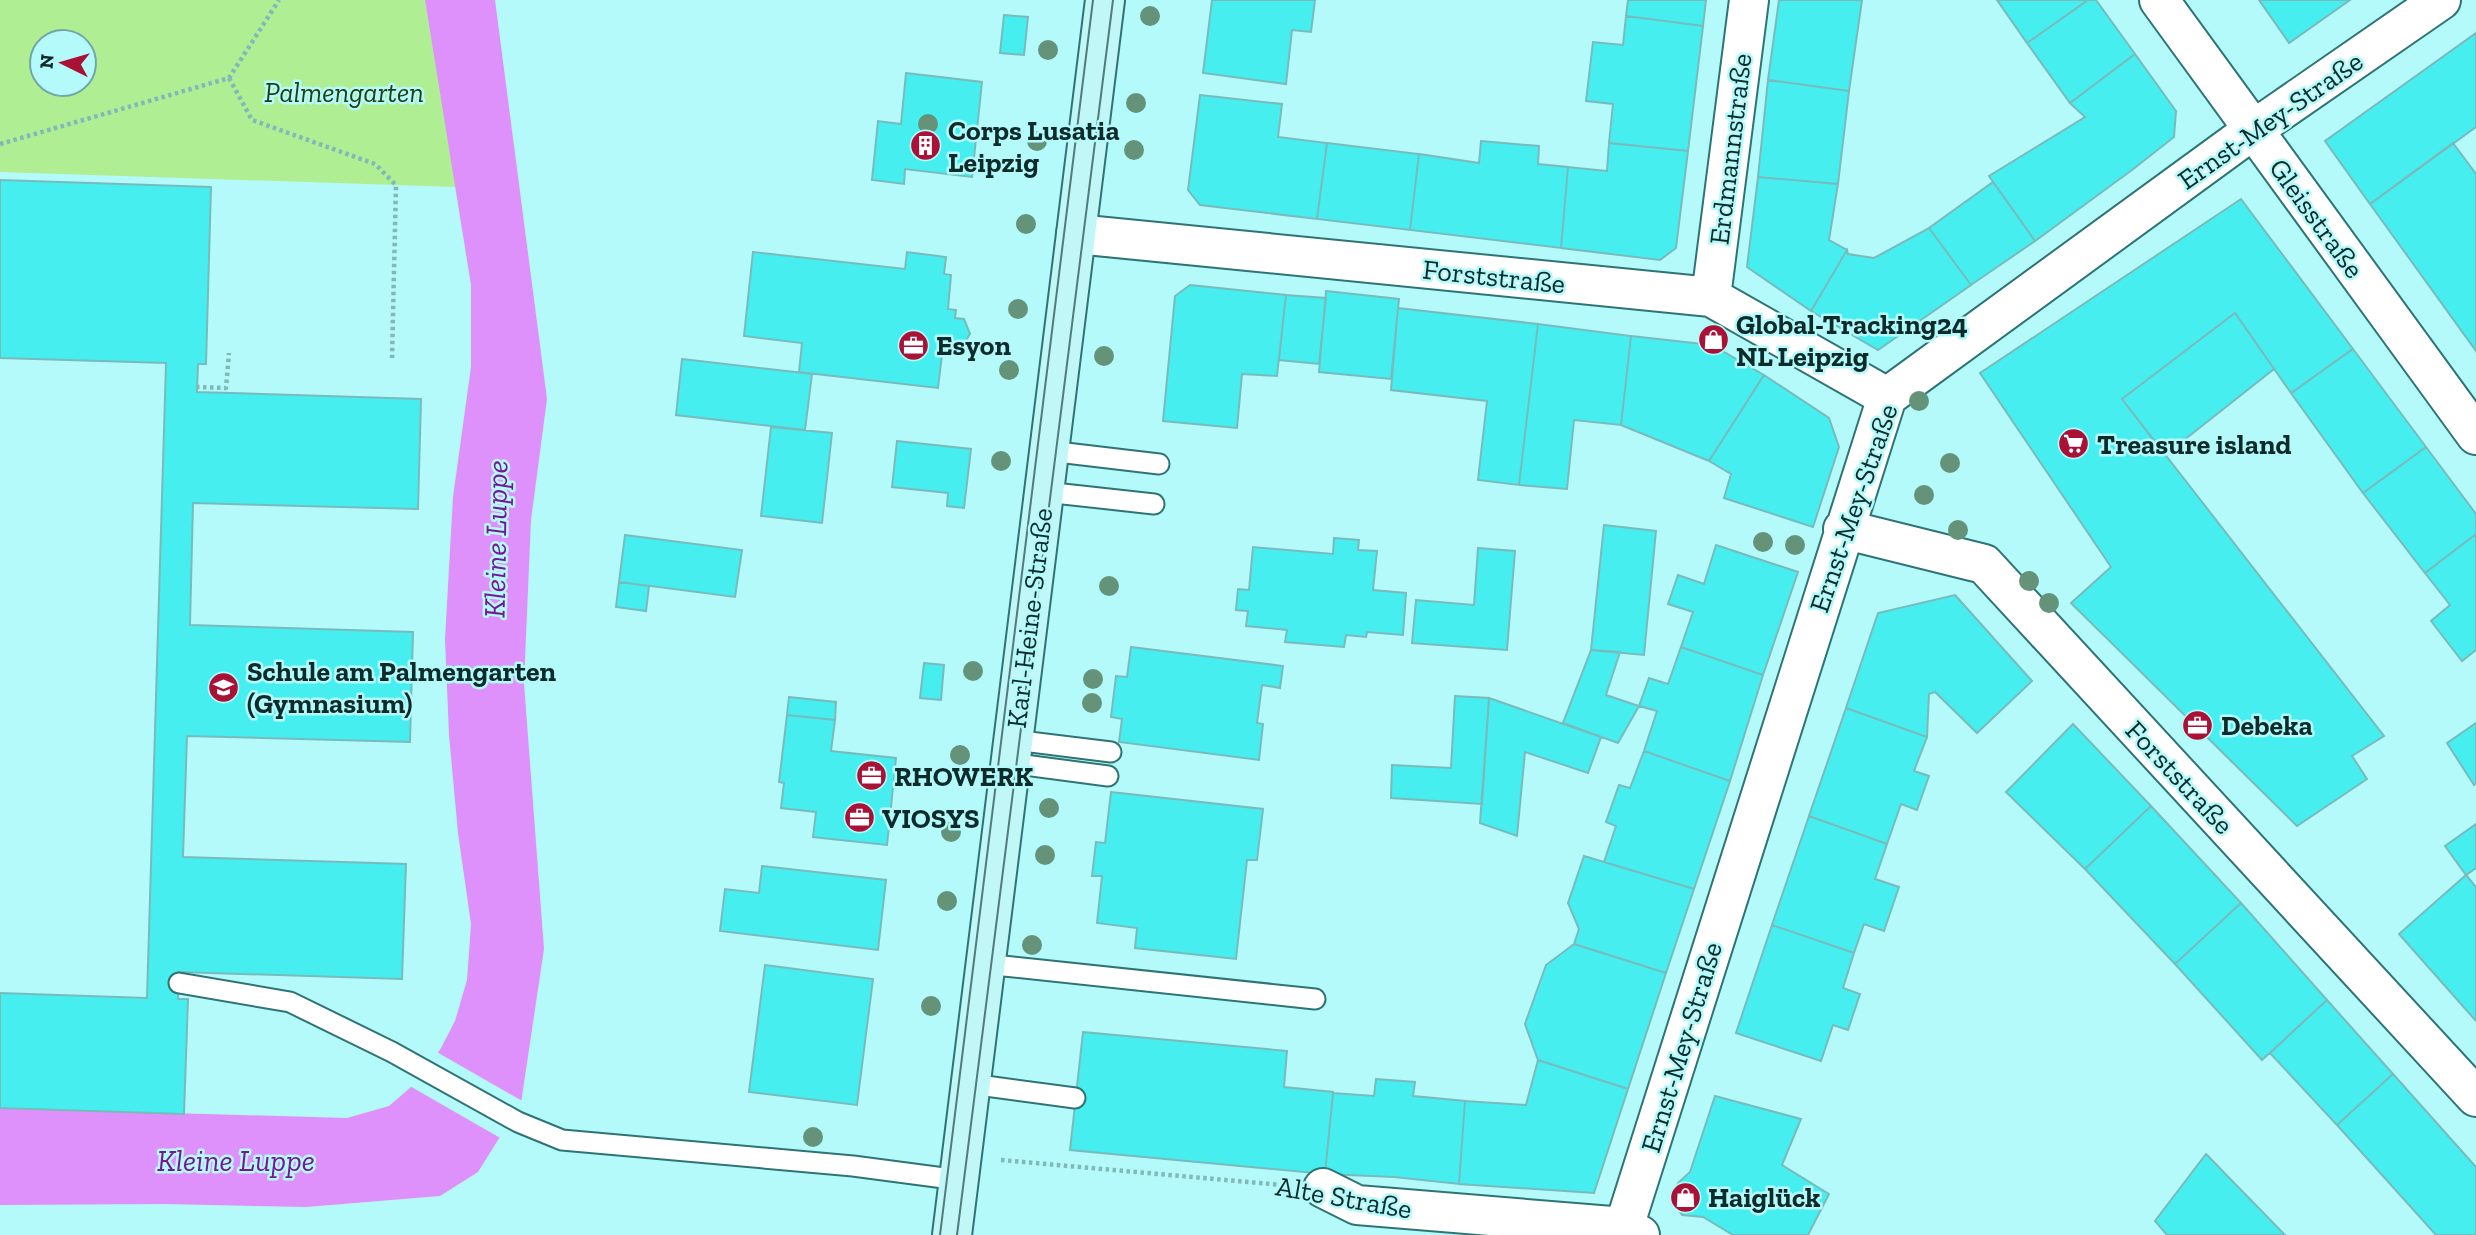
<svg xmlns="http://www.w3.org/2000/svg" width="2476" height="1235" font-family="'Zilla Slab',serif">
<rect width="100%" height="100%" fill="#b5fafa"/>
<path fill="#b0ee93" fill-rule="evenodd" d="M0 0H425L456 187 0 172ZM42 42H84V84H42Z"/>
<path fill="#de91fb" d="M425 0H495L547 399 531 520 524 683 544 949 521 1103 478 1172 440 1196 306 1207 165 1204 0 1205V1108L347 1118 389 1106 418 1081 441 1048 455 1021 467 980 471 924 458 833 449 735 445 639 453 497 471 367V285Z"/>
<path fill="#b5fafa" d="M435 1051 524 1102 502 1139 408 1085Z"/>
<path fill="#47eef0" stroke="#78bbbc" stroke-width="2" d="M1212 0H1315L1311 32 1292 30 1286 84 1203 73Z
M1628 0H1706L1703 26 1626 16Z
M1779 0H1862L1849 91 1768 80Z
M1997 0H2088L2027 43Z
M2088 0H2096L2135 54 2070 103 2027 43Z
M2259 0H2350L2289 43Z
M1004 15 1028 17 1024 55 1000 53Z
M1626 16 1703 26 1688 151 1609 143 1613 104 1586 101 1593 42 1623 45Z
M2476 33V127L2370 204 2325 141Z
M2135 54 2176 111 2174 137 2132 170 2035 241 1989 176 2085 117 2070 103Z
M906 73 982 82 972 177 905 169 904 184 872 180 878 121 901 124Z
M1768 80 1849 91 1838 184 1758 177Z
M1200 95 1282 104 1278 137 1327 143 1317 219 1200 205 1188 190Z
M1481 141 1539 146 1538 164 1568 167 1561 248 1410 230 1419 154 1479 163Z
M1327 143 1419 154 1410 230 1317 219Z
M1609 143 1688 151 1676 248 1660 260 1561 248 1568 167 1607 171Z
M2453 143 2476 174V351L2370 204Z
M1758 177 1838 184 1829 240 1847 250 1811 311 1747 267Z
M0 180 211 187 206 364H198L197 392 421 399 418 509 193 503 190 625 413 632 410 742 187 736 183 857 406 864 402 979 179 972 178 999H188L184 1114 0 1108V993L147 998 166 363 0 358Z
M1993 182 2035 241 1971 285 1929 228Z
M2241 199 2353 349 2291 393 2235 313 2122 399 2384 736 2352 756 2367 779 2297 826 2071 603 2111 567 1980 373Z
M1929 228 1971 285 1878 350 1811 311 1847 250 1848 254 1874 258Z
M753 252 905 269 907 252 946 257 944 274 951 275 948 309 956 310 955 318 964 319 970 334 961 349 952 347 951 355H942L938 388 799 372 802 343 744 336Z
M1190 285 1286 295 1277 376 1242 374 1237 428 1163 421 1175 296Z
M1326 291 1399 299 1391 379 1319 372Z
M1286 295 1326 298 1319 364 1279 360Z
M1398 308 1538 324 1519 485 1478 480 1487 401 1391 390Z
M2235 313 2274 369 2165 455 2122 399Z
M1538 324 1631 336 1621 425 1574 420 1567 489 1519 485Z
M1631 336 1712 345 1764 375 1709 461 1621 425Z
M2353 349 2426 447 2363 493 2291 393Z
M682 359 812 374 805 430 676 415Z
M1764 375 1829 418 1839 447 1813 527 1724 498 1731 474 1709 461Z
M771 427 832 433 822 523 761 516Z
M897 441 971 449 964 508 947 506 948 493 892 487Z
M2426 447 2476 514V534L2425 573 2363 493Z
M1604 525 1656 531 1644 655 1591 650Z
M2476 534V650L2462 661 2431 621 2450 605 2425 573Z
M625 535 742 550 735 597 619 582Z
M1334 538 1359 540 1358 550 1377 551 1373 590 1406 593 1403 635 1367 632 1366 637 1346 635 1344 647 1285 642 1287 630 1246 626 1248 611 1236 610 1238 589 1249 590 1253 547 1333 554Z
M1716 545 1798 572 1763 675 1681 647 1693 612 1668 604 1678 575 1704 584Z
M1478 548 1515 551 1507 650 1412 643 1416 600 1474 605Z
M619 582 649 586 646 611 616 607Z
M1955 595 2032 681 1977 733 1935 692 1929 694 1927 737 1846 708 1878 613Z
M1131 647 1283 666 1280 688 1262 685 1257 723 1263 724 1259 760 1119 742 1122 719 1111 717 1116 676 1127 677Z
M1681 647 1763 675 1730 781 1644 751 1657 711 1639 706 1649 678 1668 684Z
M1591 650 1620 652 1606 695 1639 706 1618 743 1563 723Z
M924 663 944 665 941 700 920 698Z
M1455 696 1489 698 1482 804 1391 798 1392 765 1451 768Z
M789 697 836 702 835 720 787 715Z
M1489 698 1601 737 1588 773 1525 752 1517 836 1480 823Z
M1846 708 1927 737 1914 771 1929 776 1917 810 1901 804 1887 844 1809 816Z
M787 715 835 720 831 751 896 758 887 845 813 837 816 812 781 808 784 783 779 782Z
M2476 723V783L2474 785 2447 743Z
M2073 724 2151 806 2085 869 2006 792Z
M1644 751 1730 781 1694 889 1604 862 1616 826 1606 822 1619 785 1630 788Z
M1111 792 1263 809 1257 860H1247L1236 959 1135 948 1137 928 1097 923 1102 876H1092L1096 842 1105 843Z
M2151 806 2241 903 2175 964 2085 869Z
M1809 816 1887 844 1875 879 1899 887 1884 931 1864 924 1854 953 1772 925Z
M2476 824V868L2466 875 2445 846Z
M1584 856 1694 889 1666 973 1574 944 1579 929 1568 903Z
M762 866 886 880 878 950 720 931 725 889 759 893Z
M2466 875 2476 887V1021L2399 934Z
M2241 903 2327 1000 2262 1060 2175 964Z
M1772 925 1854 953 1843 988 1860 994 1848 1030 1833 1025 1821 1061 1736 1033Z
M1574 944 1666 973 1628 1089 1538 1060 1525 1024 1546 965Z
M765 965 873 979 857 1105 749 1092Z
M2327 1000 2393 1074 2337 1125 2270 1053Z
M1083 1032 1287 1051 1284 1087 1333 1092 1325 1174 1070 1150Z
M1538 1060 1628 1089 1594 1193 1459 1184 1465 1101 1526 1105Z
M2393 1074 2476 1167V1235H2436L2337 1125Z
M1376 1079 1415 1082 1413 1096 1465 1101 1459 1184 1394 1177 1325 1174 1333 1093 1374 1096Z
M1715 1096 1801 1119 1782 1165 1829 1194 1808 1235H1733L1703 1217 1682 1215 1672 1200 1678 1183 1690 1172Z
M2206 1154 2285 1235H2167L2155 1221Z"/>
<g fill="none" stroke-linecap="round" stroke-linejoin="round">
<defs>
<path id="service" d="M1049 451 1159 464
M1045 492 1154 504
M1014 740 1111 752
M1010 763 1108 776
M985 964 1315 999
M179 983 290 1002 392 1052 518 1122 562 1140 853 1166 959 1180
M971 1084 1075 1098"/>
<path id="minor" d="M2159 0 2476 435
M1076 234 1711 297 1887 397
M1711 297 1749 0
M1843 529 1984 564 2476 1097
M1323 1188 1357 1205 1624 1227 1640 1235
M1624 1227 1887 397 2253 130 2441 0"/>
<path id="secondary" d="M952 1235 1105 0"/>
</defs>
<use href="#service" stroke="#2f7475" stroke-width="23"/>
<use href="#minor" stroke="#2f7475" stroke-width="42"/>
<use href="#secondary" stroke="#2f7475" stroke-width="42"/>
<path stroke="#81b9b9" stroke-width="4.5" stroke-dasharray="3.5 3.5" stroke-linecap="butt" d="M229 78 252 120 375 164 396 185 392 358
M0 144 229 78 279 0
M196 387 226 388 229 353
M1001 1160 1282 1185"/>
<use href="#service" stroke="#fff" stroke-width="19"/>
<use href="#minor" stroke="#fff" stroke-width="38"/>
<use href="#secondary" stroke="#c2f7f8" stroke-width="38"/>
<path stroke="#4f7c7c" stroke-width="2" d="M940 1235 1093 0
M957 1235 1113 0"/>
</g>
<g fill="#64937a">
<circle cx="1150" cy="16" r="10"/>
<circle cx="1048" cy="50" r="10"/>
<circle cx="1136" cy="103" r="10"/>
<circle cx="928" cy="124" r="10"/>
<circle cx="1037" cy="141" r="10"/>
<circle cx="1134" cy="150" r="10"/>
<circle cx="1026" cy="224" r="10"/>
<circle cx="1018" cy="309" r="10"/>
<circle cx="1104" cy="356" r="10"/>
<circle cx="1009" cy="370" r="10"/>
<circle cx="1919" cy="401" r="10"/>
<circle cx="1001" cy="461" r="10"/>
<circle cx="1950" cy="463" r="10"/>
<circle cx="1924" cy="495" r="10"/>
<circle cx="1958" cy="530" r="10"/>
<circle cx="1763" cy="542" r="10"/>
<circle cx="1795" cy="545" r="10"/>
<circle cx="2029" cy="581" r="10"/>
<circle cx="1109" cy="586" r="10"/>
<circle cx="2049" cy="603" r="10"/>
<circle cx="973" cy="671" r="10"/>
<circle cx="1093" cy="679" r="10"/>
<circle cx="1092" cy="703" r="10"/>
<circle cx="960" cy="755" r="10"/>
<circle cx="1049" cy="808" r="10"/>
<circle cx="951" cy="832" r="10"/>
<circle cx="1045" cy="855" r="10"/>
<circle cx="947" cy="901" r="10"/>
<circle cx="1032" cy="945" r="10"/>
<circle cx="931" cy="1006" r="10"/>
<circle cx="813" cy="1137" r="10"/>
</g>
<defs>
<symbol id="building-disc" viewBox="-11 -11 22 22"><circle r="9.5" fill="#a91136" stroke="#b5fafa"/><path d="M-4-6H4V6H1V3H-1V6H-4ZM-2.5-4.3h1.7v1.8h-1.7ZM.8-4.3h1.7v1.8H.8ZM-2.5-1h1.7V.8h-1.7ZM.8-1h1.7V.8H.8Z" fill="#fff"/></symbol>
<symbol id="shop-disc" viewBox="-11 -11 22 22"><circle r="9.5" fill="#a91136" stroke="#b5fafa"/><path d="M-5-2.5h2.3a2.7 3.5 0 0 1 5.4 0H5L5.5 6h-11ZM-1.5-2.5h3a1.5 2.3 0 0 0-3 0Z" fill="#fff"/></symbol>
<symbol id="office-disc" viewBox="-11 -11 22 22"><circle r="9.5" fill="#a91136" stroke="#b5fafa"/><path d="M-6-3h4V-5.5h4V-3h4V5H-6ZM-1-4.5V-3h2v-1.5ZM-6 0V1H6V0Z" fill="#fff"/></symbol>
<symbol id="supermarket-disc" viewBox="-11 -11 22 22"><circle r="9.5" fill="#a91136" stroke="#b5fafa"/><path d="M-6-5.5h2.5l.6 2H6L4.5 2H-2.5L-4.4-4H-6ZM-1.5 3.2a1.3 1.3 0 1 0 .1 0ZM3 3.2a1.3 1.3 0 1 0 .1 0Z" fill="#fff"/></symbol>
<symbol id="school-disc" viewBox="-11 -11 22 22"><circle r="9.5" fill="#a91136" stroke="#b5fafa"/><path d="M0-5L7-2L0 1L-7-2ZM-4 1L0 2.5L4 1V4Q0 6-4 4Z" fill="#fff"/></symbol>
</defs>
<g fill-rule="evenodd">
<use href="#building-disc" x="908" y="128" width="35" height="35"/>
<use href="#shop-disc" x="1696" y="322" width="35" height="35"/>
<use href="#office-disc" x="896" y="328" width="35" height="35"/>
<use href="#supermarket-disc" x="2056" y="426" width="35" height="35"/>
<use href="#school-disc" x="206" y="670" width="35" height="35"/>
<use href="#office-disc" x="2180" y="708" width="35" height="35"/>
<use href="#office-disc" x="854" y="758" width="35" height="35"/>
<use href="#office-disc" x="842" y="800" width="35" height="35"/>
<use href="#shop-disc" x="1668" y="1180" width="35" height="35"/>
</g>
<g text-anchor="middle" stroke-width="5" stroke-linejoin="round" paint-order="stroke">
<g font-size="28" font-style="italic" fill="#213e11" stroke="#b5fafa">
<text x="344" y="102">Palmengarten</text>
</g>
<g font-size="28" fill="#0e2b2b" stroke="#b5fafa">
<text transform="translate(2270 120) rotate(-35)" y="10">Ernst-Mey-Straße</text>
<text transform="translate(1730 149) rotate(-83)" y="10">Erdmannstraße</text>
<text transform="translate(2317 218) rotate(54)" y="10">Gleisstraße</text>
<text transform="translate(1494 276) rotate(6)" y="10">Forststraße</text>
<text transform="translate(1853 508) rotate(-71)" y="10">Ernst-Mey-Straße</text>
<text transform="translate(1029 618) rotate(-83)" y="10">Karl-Heine-Straße</text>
<text transform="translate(2180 777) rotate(47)" y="10">Forststraße</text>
<text transform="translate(1681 1047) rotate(-73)" y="10">Ernst-Mey-Straße</text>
<text transform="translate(1344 1197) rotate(10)" y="10">Alte Straße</text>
</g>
<g font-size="28" font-weight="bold" fill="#0e2b2b" stroke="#b5fafa" text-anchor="start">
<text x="948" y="140">Corps Lusatia<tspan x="948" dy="32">Leipzig</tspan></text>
<text x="1736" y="334">Global-Tracking24<tspan x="1736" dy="32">NL Leipzig</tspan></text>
<text x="936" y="355">Esyon</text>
<text x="2097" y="454">Treasure island</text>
<text x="247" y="681">Schule am Palmengarten<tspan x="247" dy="32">(Gymnasium)</tspan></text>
<text x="2221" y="735">Debeka</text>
<text x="894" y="786">RHOWERK</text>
<text x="882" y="828">VIOSYS</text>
<text x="1708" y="1207">Haiglück</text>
</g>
<g font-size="30" font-style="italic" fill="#781696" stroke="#b5fafa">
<text transform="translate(496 539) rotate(-89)" y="10">Kleine Luppe</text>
<text x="236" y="1171">Kleine Luppe</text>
</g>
</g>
<g transform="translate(63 63) rotate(275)"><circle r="33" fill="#b5fafa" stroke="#72a7a7" stroke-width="2"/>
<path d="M0-5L12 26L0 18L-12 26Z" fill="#a91136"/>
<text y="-10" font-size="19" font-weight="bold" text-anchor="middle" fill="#0e2b2b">N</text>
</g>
</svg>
